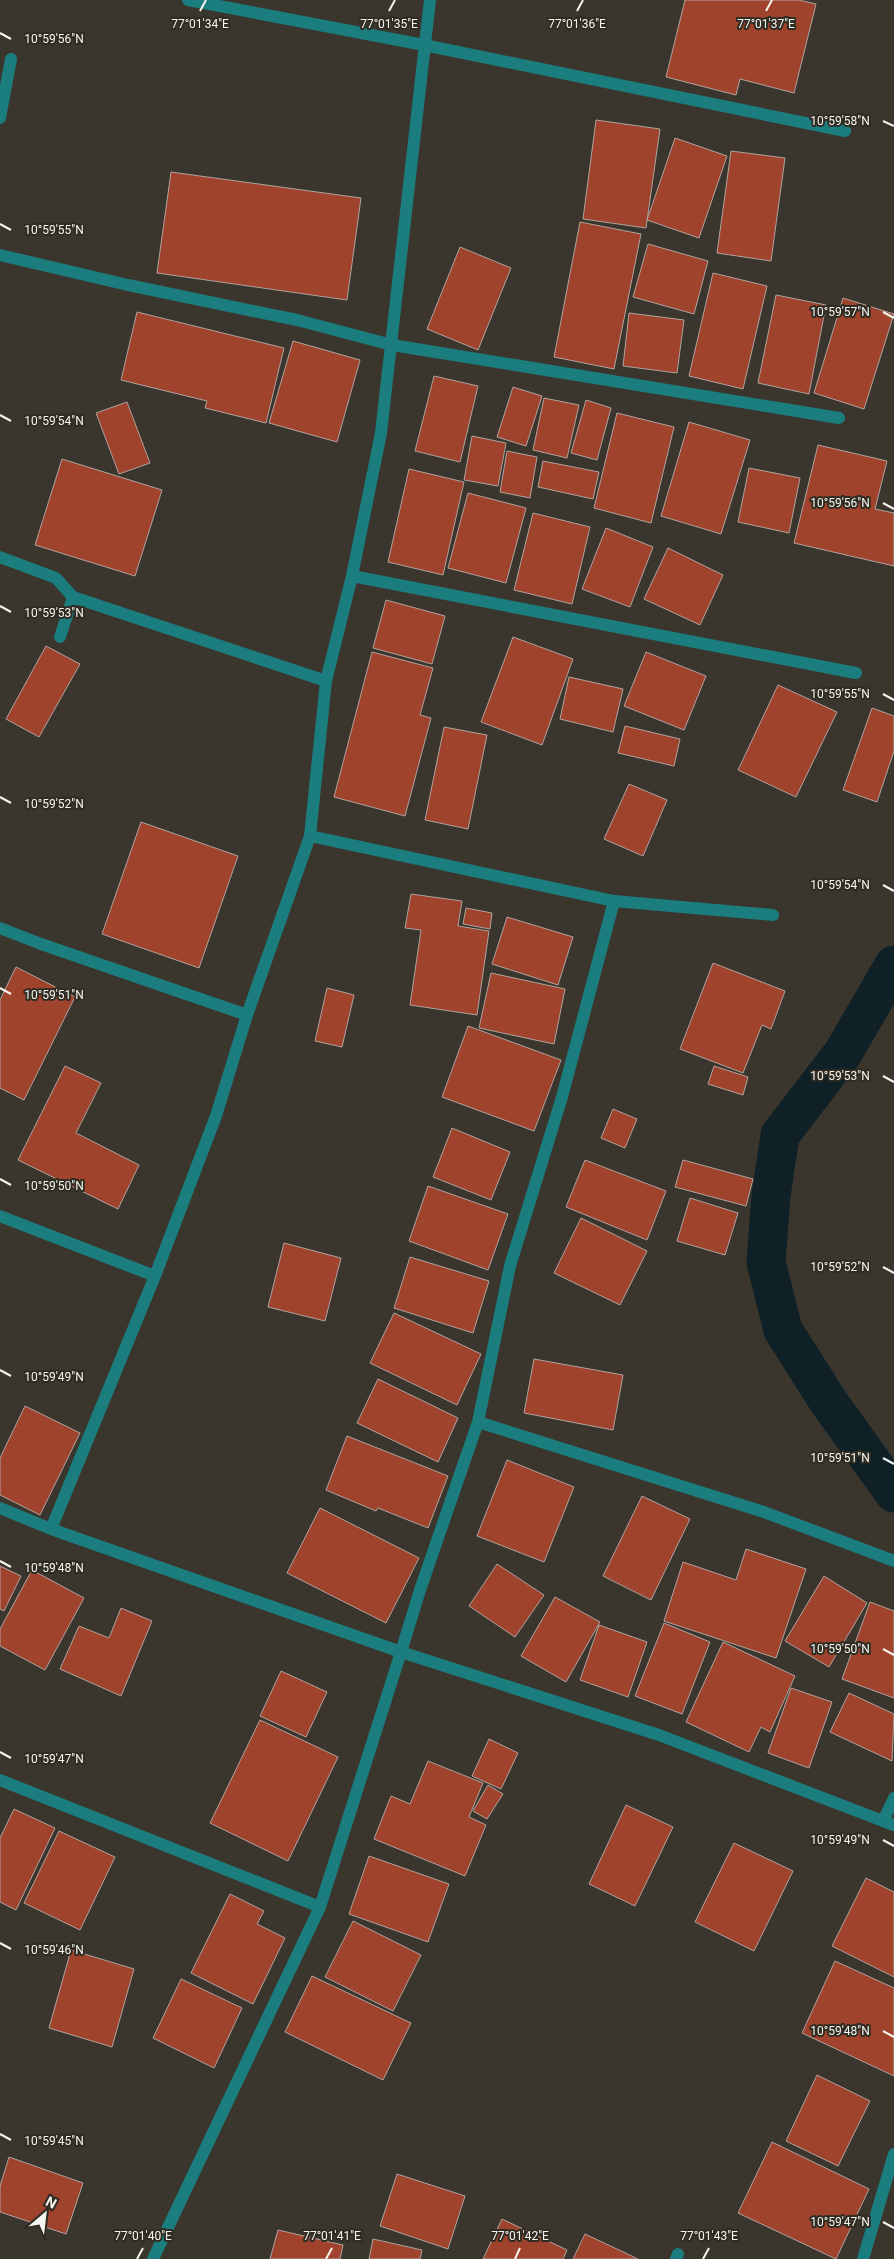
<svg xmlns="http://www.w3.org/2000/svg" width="894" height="2259" font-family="Roboto,sans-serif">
<rect width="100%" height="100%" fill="#3a362d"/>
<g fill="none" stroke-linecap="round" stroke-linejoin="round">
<path stroke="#0f2126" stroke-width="39" d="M894 965 843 1053 780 1135 771 1196 766 1262 783 1330 828 1401 894 1493"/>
</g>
<path fill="#a0432c" stroke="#b0a3a0" d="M685 0H799L816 4 794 93 740 79 736 95 666 77Z
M596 120 660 129 646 228 583 219Z
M675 138 727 156 699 238 647 220Z
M731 151 785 158 771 261 717 253Z
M171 172 361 198 347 300 157 273Z
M580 222 641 234 614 369 554 357Z
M648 244 708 261 694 314 633 297Z
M460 247 511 268 478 350 427 329Z
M713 273 767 286 743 389 689 376Z
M776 295 826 305 809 394 758 383Z
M843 298 894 314 864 409 814 393Z
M137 312 284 348 266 423 205 408 207 401 121 380Z
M629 313 684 320 677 373 623 366Z
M293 341 360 360 337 442 269 423Z
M434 376 478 386 460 462 415 451Z
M513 387 542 396 526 446 497 437Z
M544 398 579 405 567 458 533 450Z
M586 400 611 408 597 460 571 453Z
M127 402 150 463 119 474 96 413Z
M617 413 674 427 651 523 594 508Z
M689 422 750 440 721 534 661 516Z
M472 436 506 443 498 486 464 480Z
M818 445 887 461 875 509 894 513V566L794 543Z
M507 451 537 457 530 498 500 492Z
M62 459 162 490 135 576 35 545Z
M543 461 599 472 593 499 538 487Z
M749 468 800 478 789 533 738 522Z
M409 469 464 482 443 575 388 562Z
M468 493 526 508 506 583 448 568Z
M533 513 590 527 572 604 514 590Z
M606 528 653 547 630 607 582 589Z
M668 548 723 575 700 625 644 599Z
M386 600 445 616 432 664 373 648Z
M513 637 573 659 542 745 481 722Z
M46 646 80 664 39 737 6 719Z
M372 652 433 668 420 715 431 718 405 816 334 797Z
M646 652 706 676 684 730 624 706Z
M569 677 623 689 613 732 560 719Z
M778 685 837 712 796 797 738 770Z
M872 708 894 716V751L877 802 843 790Z
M625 726 680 739 674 766 618 753Z
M444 727 487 735 468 829 425 820Z
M629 784 667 800 643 856 604 839Z
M141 822 238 856 199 968 102 934Z
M411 894 462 901 458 926 489 931 477 1015 410 1005 421 930 405 928Z
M466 908 492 913 490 929 463 924Z
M507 917 573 937 558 985 492 964Z
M713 963 785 991 771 1029 762 1025 743 1073 680 1049Z
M16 967 75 997 24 1100 0 1088V1000Z
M491 973 565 989 554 1044 479 1028Z
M327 988 354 995 342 1047 315 1041Z
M468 1026 561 1060 534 1131 442 1097Z
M65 1066 101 1083 76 1133 139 1165 118 1209 18 1160Z
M714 1066 748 1077 743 1095 708 1084Z
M613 1109 637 1119 625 1148 601 1138Z
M452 1128 510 1152 491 1200 433 1177Z
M585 1160 666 1191 647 1240 566 1207Z
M683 1160 753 1179 746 1206 675 1187Z
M428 1186 508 1214 488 1270 409 1241Z
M690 1198 738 1213 725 1255 677 1241Z
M581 1218 647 1251 620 1305 554 1273Z
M284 1243 341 1258 325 1321 268 1307Z
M410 1257 489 1281 473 1333 394 1308Z
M394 1313 481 1354 457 1405 370 1363Z
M534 1359 623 1375 613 1430 524 1413Z
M378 1379 458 1418 438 1462 357 1423Z
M25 1406 80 1433 40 1515 0 1495V1458Z
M347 1436 448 1476 428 1528 378 1508 376 1511 326 1490Z
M507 1460 574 1487 544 1562 477 1536Z
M642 1496 690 1519 651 1600 603 1576Z
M320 1508 419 1558 386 1623 287 1573Z
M746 1549 806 1569 776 1658 664 1621 683 1562 736 1580Z
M497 1564 544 1595 515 1637 469 1606Z
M0 1566 21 1576 4 1611 0 1609Z
M32 1570 84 1598 45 1670 0 1646V1629Z
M824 1576 867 1603 829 1667 785 1641Z
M555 1597 600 1622 566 1682 521 1656Z
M870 1602 894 1611V1698L842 1679Z
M121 1608 152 1621 121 1696 60 1669 79 1626 109 1638Z
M664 1623 710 1642 682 1714 635 1696Z
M599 1625 647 1642 628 1697 580 1680Z
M723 1642 795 1676 770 1732 761 1727 749 1752 686 1722Z
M281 1671 327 1692 306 1737 260 1716Z
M791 1688 832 1702 809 1768 768 1753Z
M849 1693 894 1714 892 1761 830 1732Z
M260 1720 338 1757 288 1861 210 1823Z
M489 1739 518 1753 501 1789 472 1776Z
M428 1761 483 1783 469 1817 486 1825 465 1876 374 1839 391 1796 410 1804Z
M488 1785 503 1794 487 1819 473 1811Z
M626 1805 673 1827 635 1906 589 1884Z
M14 1809 55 1828 16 1910 0 1902V1838Z
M59 1831 115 1857 80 1930 24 1903Z
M734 1843 793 1871 754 1951 695 1922Z
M369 1856 449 1884 428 1942 349 1914Z
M866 1878 894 1892V1977L832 1946Z
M230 1894 264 1911 257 1924 285 1938 253 2004 191 1973Z
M353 1921 421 1955 393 2011 325 1977Z
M71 1950 134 1969 112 2047 49 2028Z
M835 1961 894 1988V2076L802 2033Z
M312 1976 411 2023 383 2080 285 2032Z
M181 1979 242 2008 214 2068 153 2038Z
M817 2075 870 2101 838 2166 786 2141Z
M772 2142 869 2189 836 2259 738 2213Z
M9 2157 83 2183 66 2234 0 2212V2186Z
M397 2174 465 2196 448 2249 380 2226Z
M502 2219 567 2250 563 2259H483Z
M278 2230 343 2245 340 2259H270Z
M585 2234 638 2259H573Z
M373 2239 422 2250 420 2259H369Z"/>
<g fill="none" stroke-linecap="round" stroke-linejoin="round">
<path stroke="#1b7d7d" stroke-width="12" d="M188 0 424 45 845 131
M0 118 11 59
M0 255 128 285 297 320 392 345 839 418
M0 557 56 578 73 597 60 637
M352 576 856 673
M73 597 326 681
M310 836 614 901 773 915
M614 901 562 1097 510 1266 478 1422 420 1590 401 1652 659 1735 883 1821
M0 928 41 944 247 1015
M0 1216 155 1276
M478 1422 764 1512 894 1561
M0 1508 51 1529
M0 1780 320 1907
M894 1798 883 1821 894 1825
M153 2259 320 1907 401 1652 51 1529 155 1276 216 1116 247 1015 310 836 326 681 352 576 381 433 430 0
M676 2259 678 2254
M863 2259 894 2154"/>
</g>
<path fill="none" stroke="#f6f4ee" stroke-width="2" d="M200 11 206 0M389 11 395 0M577 11 583 0M766 11 772 0M0 33 11 39M883 121 894 126M0 224 11 230M883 312 894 318M0 415 11 421M883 503 894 509M0 606 11 612M883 694 894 700M0 797 11 803M883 885 894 891M0 988 11 994M883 1076 894 1082M0 1179 11 1185M883 1267 894 1273M0 1370 11 1376M883 1458 894 1464M0 1561 11 1567M883 1649 894 1655M0 1752 11 1758M883 1840 894 1846M0 1943 11 1949M883 2031 894 2037M0 2134 11 2140M883 2222 894 2228M137 2259 143 2248M326 2259 332 2248M515 2259 520 2248M703 2259 709 2248"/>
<g font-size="12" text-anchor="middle" fill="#f6f4ee" stroke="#2f2c23" stroke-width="4" stroke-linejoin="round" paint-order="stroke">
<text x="200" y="28">77°01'34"E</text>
<text x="389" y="28">77°01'35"E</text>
<text x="577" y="28">77°01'36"E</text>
<text x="766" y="28">77°01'37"E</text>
<text x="54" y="43">10°59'56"N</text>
<text x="840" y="125">10°59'58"N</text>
<text x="54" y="234">10°59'55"N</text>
<text x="840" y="316">10°59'57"N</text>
<text x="54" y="425">10°59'54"N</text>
<text x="840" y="507">10°59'56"N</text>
<text x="54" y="617">10°59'53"N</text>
<text x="840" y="698">10°59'55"N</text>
<text x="54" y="808">10°59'52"N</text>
<text x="840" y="889">10°59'54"N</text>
<text x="54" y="999">10°59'51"N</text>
<text x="840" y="1080">10°59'53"N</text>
<text x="54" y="1190">10°59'50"N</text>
<text x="840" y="1271">10°59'52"N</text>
<text x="54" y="1381">10°59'49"N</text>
<text x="840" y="1462">10°59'51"N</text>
<text x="54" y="1572">10°59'48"N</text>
<text x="840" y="1653">10°59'50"N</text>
<text x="54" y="1763">10°59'47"N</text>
<text x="840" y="1844">10°59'49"N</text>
<text x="54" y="1954">10°59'46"N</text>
<text x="840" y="2035">10°59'48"N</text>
<text x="54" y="2145">10°59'45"N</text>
<text x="840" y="2226">10°59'47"N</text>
<text x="143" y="2240">77°01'40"E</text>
<text x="332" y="2240">77°01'41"E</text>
<text x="520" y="2240">77°01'42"E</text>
<text x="709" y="2240">77°01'43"E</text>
</g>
<g transform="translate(45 2214) rotate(28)" stroke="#2f2c23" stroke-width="4" paint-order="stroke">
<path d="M0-4L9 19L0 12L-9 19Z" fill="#f6f4ee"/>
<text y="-8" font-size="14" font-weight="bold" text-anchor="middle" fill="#f6f4ee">N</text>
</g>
</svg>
